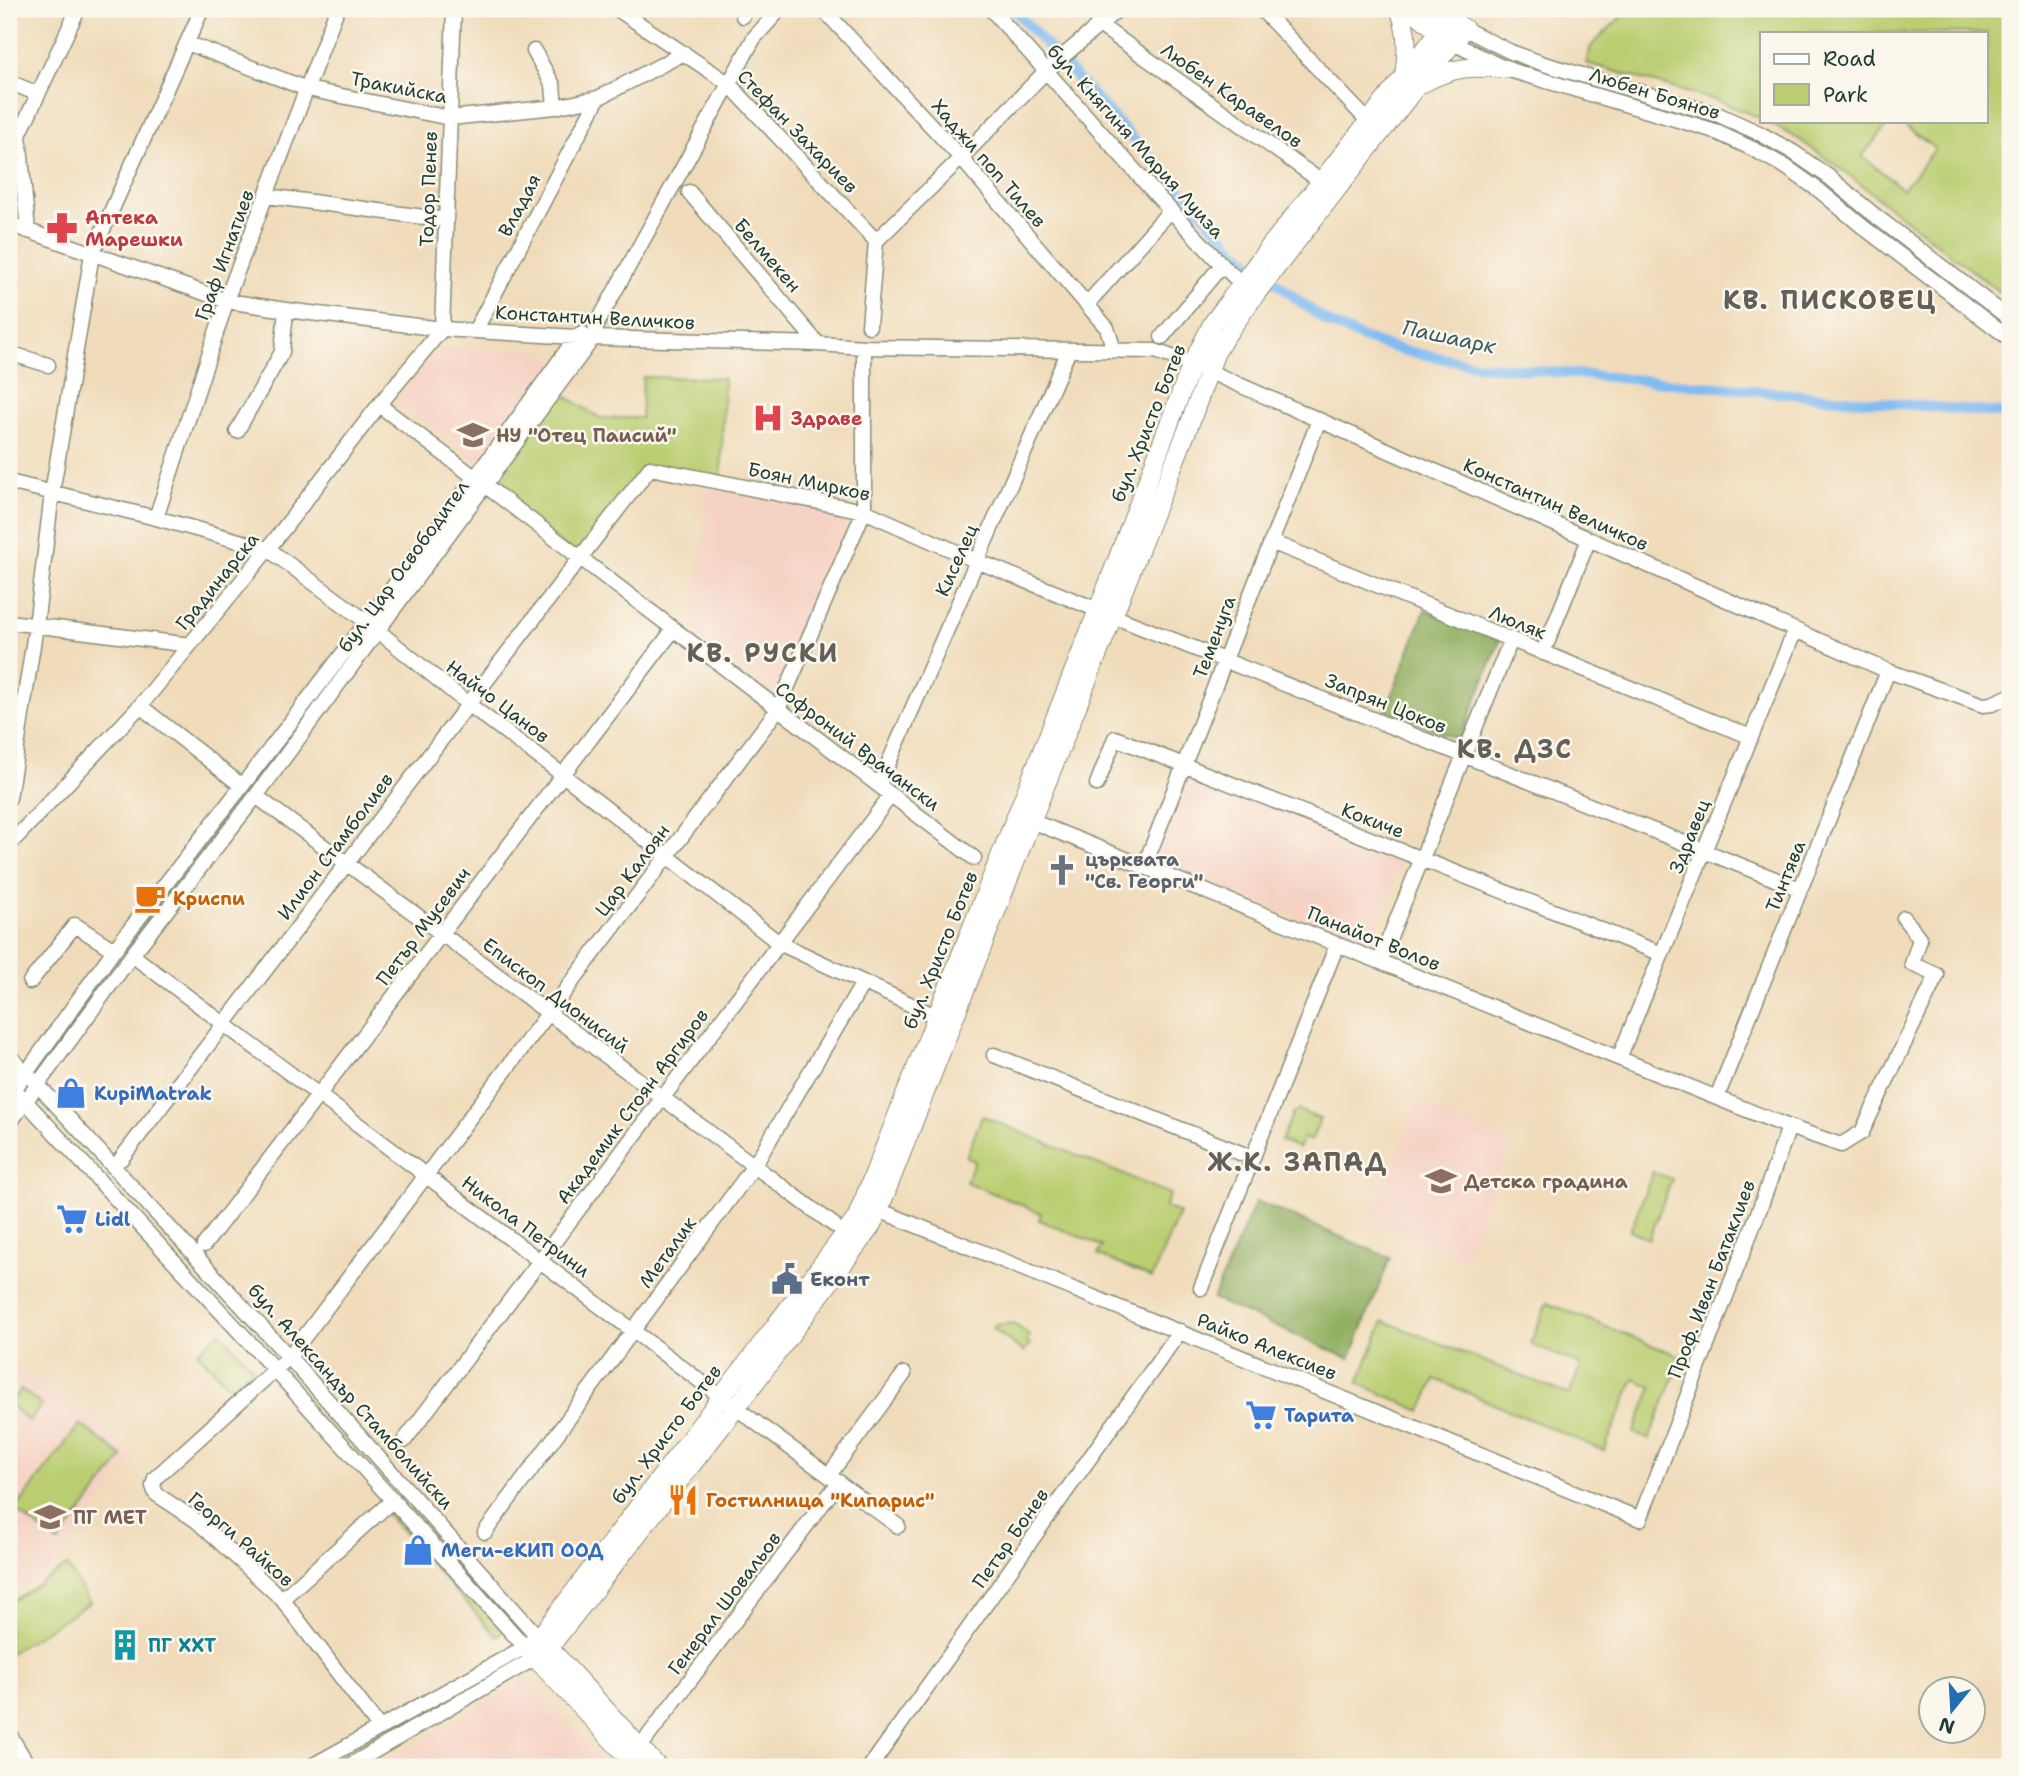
<svg xmlns="http://www.w3.org/2000/svg" width="2019" height="1776" font-family="'Shantell Sans',sans-serif">
<rect width="100%" height="100%" fill="#fbf7ec"/>
<filter id="ink" filterUnits="userSpaceOnUse"><feTurbulence type="fractalNoise" baseFrequency=".0143" numOctaves="2"/><feDisplacementMap in="SourceGraphic" scale="14" xChannelSelector="R" yChannelSelector="G"/><feConvolveMatrix kernelMatrix="1 2 1 2 8 2 1 2 1" color-interpolation-filters="sRGB"/></filter>
<filter id="wash" filterUnits="userSpaceOnUse"><feTurbulence type="fractalNoise" baseFrequency=".00686" numOctaves="4" result="noise"/><feDisplacementMap in="SourceGraphic" scale="28" xChannelSelector="R" yChannelSelector="G"/><feGaussianBlur stdDeviation="1.57" result="paint"/><feColorMatrix in="noise" values="0 0 0 0 0 0 0 0 0 0 0 0 0 0 0 0 0 1.4 0 .05"/><feComposite in="paint" operator="in"/></filter>
<g filter="url(#wash)">
<rect width="100%" height="100%" fill="#f0dbba"/>
<path fill="#f5d2c3" d="M440 347 544 351 558 364 483 467 397 402Z
M709 488 851 517 772 693 683 625 694 612Z
M1184 772 1403 859 1368 947 1150 859Z
M1418 1103 1512 1142 1464 1259 1369 1221Z
M9 1359 138 1454 43 1581 9 1589Z
M526 1678 609 1767H376L483 1704Z"/>
<path fill="#bacd70" stroke="#6c8552" stroke-width="2" d="M1629 9H2010V300L1838 167 1800 140 1766 121H1891L1862 156 1903 189 1935 149 1899 121H1986V33H1762V119L1721 102 1586 63 1591 46Z
M643 377 724 378 721 482 650 468 580 558 486 486 555 389 600 418H641Z
M1298 1110 1320 1119 1311 1141 1303 1138 1299 1148 1281 1141 1293 1113Z
M982 1116 1170 1194 1165 1207 1179 1213 1152 1278 1098 1255 1102 1246 1039 1220 1041 1213 966 1182 975 1161 966 1157Z
M1653 1172 1672 1179 1649 1239 1630 1231Z
M1547 1303 1682 1357 1649 1440 1634 1433 1652 1387 1634 1379 1604 1451 1435 1379 1421 1411 1358 1383 1384 1321 1569 1395 1581 1365 1530 1344Z
M1013 1323 1030 1336 1026 1341 1030 1344 1024 1352 993 1329 996 1325Z
M220 1332 253 1368 231 1389 197 1352Z
M21 1389 42 1405 29 1421 9 1404Z
M80 1424 123 1457 58 1543 15 1510Z
M393 1500 508 1628 497 1637 382 1509Z
M67 1566 90 1602 9 1654V1603Z"/>
<path fill="#93b062" stroke="#59764b" stroke-width="2" d="M1425 610 1500 640 1460 740 1386 711Z
M1256 1201 1390 1258 1350 1359 1213 1299Z"/>
<g fill="none" stroke-linecap="round" stroke-linejoin="round">
<path stroke="#80bbf2" stroke-width="10" d="M1013 9 1233 247 1299 301 1327 322 1365 339 1400 350 1477 365 2010 414"/>
</g>
</g>
<g filter="url(#ink)">
<g fill="none" stroke-linecap="round" stroke-linejoin="round">
<defs>
<path id="minor" d="M617 9 728 83 876 241
M823 9 961 158 1107 328 1114 350
M991 9 1159 198 1222 265 1248 290
M1095 9 1098 24 1322 182
M1261 9 1369 122
M743 16 744 9
M1465 29 1511 52 1544 64 1719 115 1759 133 1793 152 1829 177 1873 214 2010 319
M187 43 307 89 450 118 555 107 598 98 684 53
M1453 43 1506 69 1712 130 1753 149 1786 167 1820 191 1863 227 2010 339
M534 51 553 85 555 107
M9 82 38 94
M689 192 818 344
M267 196 446 220
M9 224 227 301 286 310 442 329 593 338 818 344 864 347 1155 351 1192 364 1888 671 1983 705 1992 704 2010 696
M28 231 19 135 78 9
M1087 304 1170 211
M869 326 876 241 961 158 1046 71 1118 9
M475 331 598 98
M1162 337 1222 265
M9 353 48 365
M379 405 469 473
M237 431 282 352 286 310
M9 482 156 518 268 549 367 622 468 704 563 775 779 943 946 1021
M486 486 974 858
M156 518 230 290 337 9
M1271 542 1751 737
M1113 616 1800 889
M9 622 190 645
M1543 653 1589 539
M140 706 242 786
M1097 784 1115 738 1662 954
M879 785 1069 350
M256 796 834 1225
M9 798 36 626 52 493 92 254 202 9
M1024 818 1789 1127 1841 1145 1862 1132 1937 975 1912 964 1920 939 1904 918
M9 845 140 706 268 549 379 405 442 329 454 9
M1144 867 1319 420
M132 955 736 1408 898 1526
M1380 961 1511 640
M30 982 75 925 114 950
M994 1055 1253 1158
M9 1056 37 1084 289 1357 539 1638
M1619 1058 1795 630
M9 1080 14 1089 275 1370 525 1647 310 1767
M11 1094 114 950 242 786 367 622 475 478 577 336 582 333
M1717 1097 1888 671
M9 1124 132 955 256 796 593 338 598 322 754 38 780 9
M121 1159 580 558 650 468 864 511 977 561 1098 610
M871 1207 1640 1519 1760 1208 1789 1127
M204 1245 674 629
M1201 1288 1337 945
M404 1441 891 795
M829 1475 904 1374
M485 1532 754 1166 863 983
M282 1599 393 1500
M379 1727 282 1599 197 1521 156 1494 153 1486 155 1478 289 1357 778 709 864 511V347
M9 1734 29 1767
M640 1747 839 1482
M347 1767 535 1658
M870 1767 1180 1331"/>
<path id="major" d="M1399 9C1409 32 1407 53 1404 77
M1411 9 1446 38
M1423 83C1455 66 1470 66 1506 69
M542 1640 658 1767
M535 1658 549 1648 736 1408 870 1228 879 1210 1031 822 1190 423 1215 354 1225 337 1258 291 1417 86 1465 29 1435 9
M637 1767 525 1647 539 1638 856 1219 1098 610 1192 364 1212 324 1260 259 1449 19"/>
</defs>
<use href="#minor" stroke="#888c77" stroke-width="17"/>
<use href="#major" stroke="#888c77" stroke-width="20"/>
<use href="#minor" stroke="#fff" stroke-width="14"/>
<use href="#major" stroke="#fff" stroke-width="18"/>
</g>
</g>
<defs>
<symbol id="pharmacy-bare" viewBox="-9 -9 18 18"><path d="M-2-6h4v4h4v4h-4v4h-4v-4h-4v-4h4Z" fill="#e0444e" stroke="#fbf7ec" stroke-width="2.5" paint-order="stroke"/></symbol>
<symbol id="hospital-bare" viewBox="-9 -9 18 18"><path d="M-5-5h3v3.5h4V-5h3V5h-3V1.5h-4V5h-3Z" fill="#e0444e" stroke="#fbf7ec" stroke-width="2.5" paint-order="stroke"/></symbol>
<symbol id="school-bare" viewBox="-9 -9 18 18"><path d="M0-5L7-2L0 1L-7-2ZM-4 1L0 2.5L4 1V4Q0 6-4 4Z" fill="#8d6e63" stroke="#fbf7ec" stroke-width="2.5" paint-order="stroke"/></symbol>
<symbol id="church-bare" viewBox="-9 -9 18 18"><path d="M-1.2-6h2.4v3.5h3.3v2.4h-3.3V6h-2.4V-.1h-3.3v-2.4h3.3Z" fill="#6b7280" stroke="#fbf7ec" stroke-width="2.5" paint-order="stroke"/></symbol>
<symbol id="cafe-bare" viewBox="-9 -9 18 18"><path d="M-5.5-4.5H6V0H3Q3 3.5 0 3.5H-2.5Q-5.5 3.5-5.5 0ZM3-3.2v2h1.7v-2ZM-6 4.5H4V6H-6Z" fill="#e8710a" stroke="#fbf7ec" stroke-width="2.5" paint-order="stroke"/></symbol>
<symbol id="shop-bare" viewBox="-9 -9 18 18"><path d="M-5-2.5h2.3a2.7 3.5 0 0 1 5.4 0H5L5.5 6h-11ZM-1.5-2.5h3a1.5 2.3 0 0 0-3 0Z" fill="#3f7fe0" stroke="#fbf7ec" stroke-width="2.5" paint-order="stroke"/></symbol>
<symbol id="supermarket-bare" viewBox="-9 -9 18 18"><path d="M-6-5.5h2.5l.6 2H6L4.5 2H-2.5L-4.4-4H-6ZM-1.5 3.2a1.3 1.3 0 1 0 .1 0ZM3 3.2a1.3 1.3 0 1 0 .1 0Z" fill="#3f7fe0" stroke="#fbf7ec" stroke-width="2.5" paint-order="stroke"/></symbol>
<symbol id="civic-bare" viewBox="-9 -9 18 18"><path d="M-.6-6.5H3V-4.5H.6V-3L4-1V1h2V6H-6V1h2V-1L-.6-3ZM-1.2 2.5V6h2.4V2.5Z" fill="#5c6f8a" stroke="#fbf7ec" stroke-width="2.5" paint-order="stroke"/></symbol>
<symbol id="restaurant-bare" viewBox="-9 -9 18 18"><path d="M-5-6h1v4h1v-4h1v4h1v-4h1v5L-1.5 .5V6h-2V.5L-5-1ZM5-6V6H3V1.5H1.5Q1.5-4 5-6Z" fill="#e8710a" stroke="#fbf7ec" stroke-width="2.5" paint-order="stroke"/></symbol>
<symbol id="building-bare" viewBox="-9 -9 18 18"><path d="M-4-6H4V6H1V3H-1V6H-4ZM-2.5-4.3h1.7v1.8h-1.7ZM.8-4.3h1.7v1.8H.8ZM-2.5-1h1.7V.8h-1.7ZM.8-1h1.7V.8H.8Z" fill="#0f9aa8" stroke="#fbf7ec" stroke-width="2.5" paint-order="stroke"/></symbol>
</defs>
<g fill-rule="evenodd">
<use href="#pharmacy-bare" x="40" y="206" width="44" height="44"/>
<use href="#hospital-bare" x="746" y="396" width="44" height="44"/>
<use href="#school-bare" x="451" y="413" width="44" height="44"/>
<use href="#church-bare" x="1040" y="848" width="44" height="44"/>
<use href="#cafe-bare" x="128" y="876" width="44" height="44"/>
<use href="#shop-bare" x="49" y="1071" width="44" height="44"/>
<use href="#school-bare" x="1419" y="1159" width="44" height="44"/>
<use href="#supermarket-bare" x="50" y="1197" width="44" height="44"/>
<use href="#civic-bare" x="765" y="1257" width="44" height="44"/>
<use href="#supermarket-bare" x="1239" y="1393" width="44" height="44"/>
<use href="#restaurant-bare" x="661" y="1478" width="44" height="44"/>
<use href="#school-bare" x="28" y="1495" width="44" height="44"/>
<use href="#shop-bare" x="396" y="1528" width="44" height="44"/>
<use href="#building-bare" x="103" y="1623" width="44" height="44"/>
</g>
<g text-anchor="middle" stroke-width="5" stroke-linejoin="round" paint-order="stroke">
<g font-size="19" fill="#1f3d34" stroke="#fbf7ec">
<text transform="translate(399 87) rotate(11)" y="7">Тракийска</text>
<text transform="translate(1655 93) rotate(17)" y="7">Любен Боянов</text>
<text transform="translate(1232 95) rotate(35)" y="7">Любен Каравелов</text>
<text transform="translate(798 131) rotate(46)" y="7">Стефан Захариев</text>
<text transform="translate(1136 141) rotate(48)" y="7">бул. Княгиня Мария Луиза</text>
<text transform="translate(989 163) rotate(49)" y="7">Хаджи поп Тилев</text>
<text transform="translate(428 189) rotate(-88)" y="7">Тодор Пенев</text>
<text transform="translate(519 205) rotate(-62)" y="7">Владая</text>
<text transform="translate(224 255) rotate(-70)" y="7">Граф Игнатиев</text>
<text transform="translate(768 255) rotate(49)" y="7">Белмекен</text>
<text transform="translate(595 317) rotate(3)" y="7">Константин Величков</text>
<text transform="translate(1148 423) rotate(-68)" y="7">бул. Христо Ботев</text>
<text transform="translate(809 481) rotate(12)" y="7">Боян Мирков</text>
<text transform="translate(1556 504) rotate(24)" y="7">Константин Величков</text>
<text transform="translate(956 560) rotate(-66)" y="7">Киселец</text>
<text transform="translate(403 566) rotate(-54)" y="7">бул. Цар Освободител</text>
<text transform="translate(217 581) rotate(-51)" y="7">Градинарска</text>
<text transform="translate(1518 622) rotate(22)" y="7">Люляк</text>
<text transform="translate(1214 637) rotate(-69)" y="7">Теменуга</text>
<text transform="translate(498 701) rotate(37)" y="7">Найчо Цанов</text>
<text transform="translate(1386 703) rotate(22)" y="7">Запрян Цоков</text>
<text transform="translate(858 746) rotate(37)" y="7">Софроний Врачански</text>
<text transform="translate(1373 820) rotate(21)" y="7">Кокиче</text>
<text transform="translate(1689 836) rotate(-68)" y="7">Здравец</text>
<text transform="translate(335 846) rotate(-53)" y="7">Илион Стамболиев</text>
<text transform="translate(632 870) rotate(-53)" y="7">Цар Калоян</text>
<text transform="translate(1785 876) rotate(-68)" y="7">Тинтява</text>
<text transform="translate(423 926) rotate(-53)" y="7">Петър Мусевич</text>
<text transform="translate(1374 938) rotate(22)" y="7">Панайот Волов</text>
<text transform="translate(940 950) rotate(-68)" y="7">бул. Христо Ботев</text>
<text transform="translate(556 995) rotate(37)" y="7">Епископ Дионисий</text>
<text transform="translate(632 1106) rotate(-53)" y="7">Академик Стоян Аргиров</text>
<text transform="translate(526 1226) rotate(37)" y="7">Никола Петрини</text>
<text transform="translate(667 1252) rotate(-54)" y="7">Металик</text>
<text transform="translate(1711 1279) rotate(-69)" y="7">Проф. Иван Батаклиев</text>
<text transform="translate(1267 1346) rotate(22)" y="7">Райко Алексиев</text>
<text transform="translate(351 1396) rotate(48)" y="7">бул. Александър Стамболийски</text>
<text transform="translate(666 1434) rotate(-53)" y="7">бул. Христо Ботев</text>
<text transform="translate(1010 1538) rotate(-55)" y="7">Петър Бонев</text>
<text transform="translate(241 1539) rotate(41)" y="7">Георги Райков</text>
<text transform="translate(724 1603) rotate(-53)" y="7">Генерал Шовальов</text>
</g>
<g font-size="19" font-weight="bold" fill="#be3a42" stroke="#fbf7ec" text-anchor="start">
<text x="85" y="224">Аптека<tspan x="85" dy="22">Марешки</tspan></text>
<text x="791" y="425">Здраве</text>
</g>
<g font-size="19" font-weight="bold" fill="#785e54" stroke="#fbf7ec" text-anchor="start">
<text x="496" y="442">НУ "Отец Паисий"</text>
<text x="1464" y="1188">Детска градина</text>
<text x="73" y="1524">ПГ МЕТ</text>
</g>
<g font-size="19" font-weight="bold" fill="#5b616d" stroke="#fbf7ec" text-anchor="start">
<text x="1085" y="866">църквата<tspan x="1085" dy="22">"Св. Георги"</tspan></text>
</g>
<g font-size="19" font-weight="bold" fill="#c56008" stroke="#fbf7ec" text-anchor="start">
<text x="173" y="905">Криспи</text>
<text x="706" y="1507">Гостилница "Кипарис"</text>
</g>
<g font-size="19" font-weight="bold" fill="#366cbe" stroke="#fbf7ec" text-anchor="start">
<text x="94" y="1100">KupiMatrak</text>
<text x="95" y="1226">Lidl</text>
<text x="1284" y="1422">Тарита</text>
<text x="441" y="1557">Меги-еКИП ООД</text>
</g>
<g font-size="19" font-weight="bold" fill="#4e5e75" stroke="#fbf7ec" text-anchor="start">
<text x="810" y="1286">Еконт</text>
</g>
<g font-size="19" font-weight="bold" fill="#0d838f" stroke="#fbf7ec" text-anchor="start">
<text x="148" y="1652">ПГ ХХТ</text>
</g>
<g font-size="21" font-style="italic" fill="#375c64" stroke="#fbf7ec">
<text transform="translate(1449 337) rotate(12)" y="7">Пашаарк</text>
</g>
<g font-size="26" font-weight="bold" letter-spacing="2" fill="#636059" stroke="#fbf7ec">
<text x="1830" y="309">КВ. ПИСКОВЕЦ</text>
<text x="763" y="662">КВ. РУСКИ</text>
<text x="1515" y="758">КВ. ДЗС</text>
<text x="1298" y="1171">Ж.К. ЗАПАД</text>
</g>
</g>
<rect width="2019" height="1776" fill="none" stroke="#fbf7ec" stroke-width="35"/>
<rect x="1760" y="32" width="228" height="91" fill="#fbf7ec" stroke="#a3ada2" stroke-width="2"/>
<rect x="1774" y="54" width="35" height="10" fill="#ffffff" stroke="#a3ada2" stroke-width="2"/>
<text x="1823" y="66" font-size="21" fill="#1f3d34">Road</text>
<rect x="1774" y="84" width="35" height="21" fill="#bacd70" stroke="#a3ada2" stroke-width="2"/>
<text x="1823" y="102" font-size="21" fill="#1f3d34">Park</text>
<g transform="translate(1952 1710) rotate(198)"><circle r="33" fill="#fbf7ec" stroke="#a3ada2" stroke-width="2"/>
<path d="M0-5L12 26L0 18L-12 26Z" fill="#1f6fb2"/>
<text y="-10" font-size="19" font-weight="bold" text-anchor="middle" fill="#1f3d34">N</text>
</g>
</svg>
